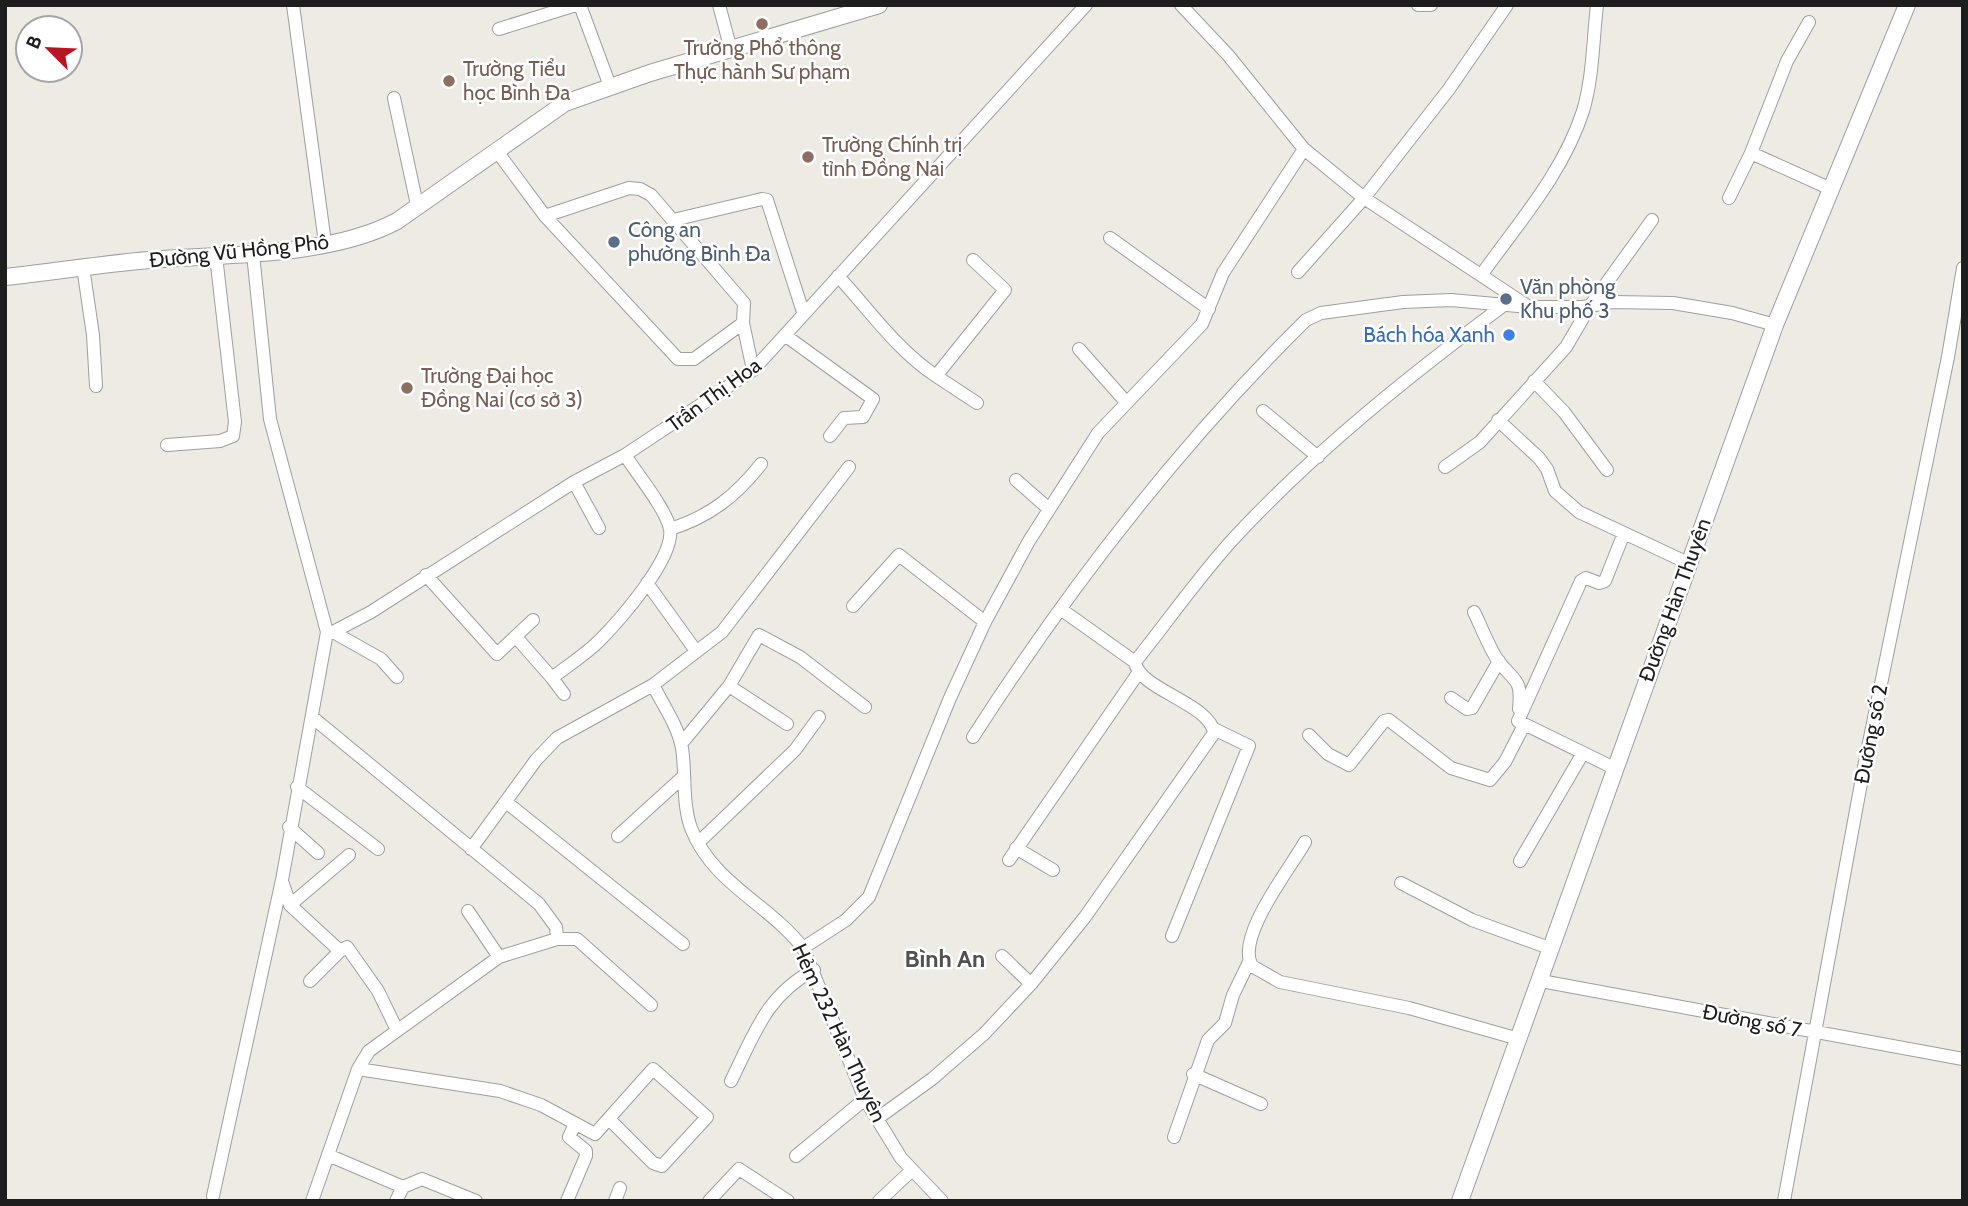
<svg xmlns="http://www.w3.org/2000/svg" width="1968" height="1206" font-family="Cabin,sans-serif">
<rect width="100%" height="100%" fill="#eeeae4"/>
<g fill="none" stroke-linecap="round" stroke-linejoin="round">
<defs>
<path id="minor" d="M293 5 325 243
M580 5 610 86
M719 5 731 50
M1181 5 1228 55 1304 149 1364 198 1529 307H1583L1612 302 1673 303 1732 313 1775 325
M1418 5H1431
M1809 22 1787 61 1751 153 1831 189
M499 29 576 5
M394 98 417 205
M496 150 545 216 678 359H694L743 323
M1729 198 1751 153
M545 216 629 188 640 189 651 195 744 303 743 323 753 370
M673 220 762 199 767 200 803 312
M1110 238 1209 309
M83 267 93 335 96 386
M1298 272 1364 198 1449 89 1507 5
M1482 274C1519 222 1563 173 1583 111 1593 78 1593 39 1597 5
M838 276C870 311 897 350 936 376L1005 290 973 260
M786 336 873 399 863 417 844 418 830 436
M1079 349 1126 402
M936 376 977 403
M1534 381 1564 412 1607 470
M1263 411 1318 457
M1498 420 1539 458 1547 469 1555 491 1579 512 1688 563
M167 445 220 441 233 436 235 422 216 256
M1445 467 1480 442 1566 347 1590 306 1652 220
M1016 480 1049 509
M574 482 599 528
M670 529C709 517 736 496 761 464
M426 575 497 654 533 620
M647 583 696 651
M853 606 899 555 985 622
M1474 612C1482 628 1489 648 1499 662 1516 683 1522 679 1519 709
M327 632H333L371 612 574 482 625 455 753 370 1086 5
M333 632 381 659 397 677
M516 637 552 678
M1135 662C1168 621 1199 576 1235 537 1316 450 1409 376 1504 305
M653 685C663 705 678 726 682 748 686 774 682 803 691 828 712 883 769 904 803 948L865 1099 901 1158 942 1201
M729 686 787 724
M564 694 552 678C567 666 585 655 599 641 618 622 675 558 670 529 666 509 637 474 625 455
M1451 698 1467 709 1472 708 1499 661
M312 717 539 904 556 927 557 939
M1309 735 1328 754 1349 765 1384 721 1389 720 1451 768 1490 780 1505 762 1524 725
M973 737C1069 588 1180 444 1306 320L1321 313 1403 302 1451 300 1529 307
M681 744 729 686 759 635 800 657 865 707
M1614 768 1518 721 1581 581 1586 578 1599 583 1605 581 1624 533
M297 787 378 849
M506 802 683 944
M289 827 318 853
M618 836 684 776
M699 842 795 750 819 717
M1305 842C1290 869 1235 937 1252 966L1280 982 1409 1008 1519 1039
M1016 848 1053 870
M471 849 536 760 557 738 653 685 722 632 849 467
M1009 860 1139 672
M1520 861 1583 753
M282 881 290 905 340 951 347 947 378 991 397 1030
M1401 883 1472 920 1552 949
M290 905 349 855
M468 911 499 957
M1172 936 1249 746 1214 729
M803 948 846 920 869 897 950 698 985 622 1029 541 1098 433 1202 324 1223 273 1304 149
M1002 956 1031 984
M310 981 340 951
M1541 981 1963 1059
M358 1069 500 1091 541 1105 595 1134 653 1069 707 1117 662 1166 653 1163 610 1120
M1193 1074 1261 1104
M731 1081C754 1035 766 995 814 970
M878 1118 932 1079 984 1034 1031 984 1085 917 1214 733C1210 703 1139 690 1135 662L1062 610
M1174 1137 1208 1040 1225 1023 1233 995 1249 962
M328 1155 403 1187
M796 1156 865 1099
M213 1196 282 880 327 632 270 419 253 254
M312 1201 358 1069 369 1051 499 957 557 939H577L651 1005
M396 1201 403 1187 422 1179 476 1201
M567 1201 586 1156V1151L569 1137 575 1124
M615 1201 620 1188
M709 1201 739 1169 788 1201
M879 1201 911 1171
M1784 1201 1864 767 1948 357 1963 268"/>
<path id="tertiary" d="M5 277C53 272 101 264 149 260 225 254 330 257 397 221L565 103 650 73 879 5
M1460 1201 1775 325 1907 5"/>
</defs>
<use href="#minor" stroke="#9f9f9f" stroke-width="14"/>
<use href="#tertiary" stroke="#9f9f9f" stroke-width="18"/>
<use href="#minor" stroke="#fff" stroke-width="12"/>
<use href="#tertiary" stroke="#fff" stroke-width="16"/>
</g>
<g fill="#8d6e63" stroke="#fff" stroke-width="2.5">
<circle cx="762" cy="24" r="7"/>
<circle cx="449" cy="81" r="7"/>
<circle cx="808" cy="157" r="7"/>
<circle cx="407" cy="388" r="7"/>
</g>
<g fill="#5c6f8a" stroke="#fff" stroke-width="2.5">
<circle cx="614" cy="242" r="7"/>
<circle cx="1506" cy="299" r="7"/>
</g>
<circle fill="#3f7fe0" stroke="#fff" stroke-width="2.5" cx="1509" cy="335" r="7"/>
<g text-anchor="middle" stroke-width="5" stroke-linejoin="round" paint-order="stroke">
<g font-size="21" fill="#785e54" stroke="#fff" text-anchor="start">
<text x="762" y="55" text-anchor="middle">Trường Phổ thông<tspan x="762" dy="24">Thực hành Sư phạm</tspan></text>
<text x="463" y="76">Trường Tiểu<tspan x="463" dy="24">học Bình Đa</tspan></text>
<text x="822" y="152">Trường Chính trị<tspan x="822" dy="24">tỉnh Đồng Nai</tspan></text>
<text x="421" y="383">Trường Đại học<tspan x="421" dy="24">Đồng Nai (cơ sở 3)</tspan></text>
</g>
<g font-size="21" fill="#4e5e75" stroke="#fff" text-anchor="start">
<text x="628" y="237">Công an<tspan x="628" dy="24">phường Bình Đa</tspan></text>
<text x="1520" y="294">Văn phòng<tspan x="1520" dy="24">Khu phố 3</tspan></text>
</g>
<g font-size="21" fill="#1e1e1e" stroke="#fff">
<text transform="translate(239 251) rotate(-6)" y="7">Đường Vũ Hồng Phô</text>
<text transform="translate(714 395) rotate(-36)" y="7">Trần Thị Hoa</text>
<text transform="translate(1675 600) rotate(-70)" y="7">Đường Hàn Thuyên</text>
<text transform="translate(1871 734) rotate(-79)" y="7">Đường số 2</text>
<text transform="translate(1752 1021) rotate(11)" y="7">Đường số 7</text>
<text transform="translate(839 1033) rotate(65)" y="7">Hẻm 232 Hàn Thuyên</text>
</g>
<g font-size="21" fill="#366cbe" stroke="#fff" text-anchor="end">
<text x="1495" y="342">Bách hóa Xanh</text>
</g>
<g font-size="24" font-weight="bold" fill="#515151" stroke="#fff">
<text x="945" y="967">Bình An</text>
</g>
</g>
<rect width="1968" height="1206" fill="none" stroke="#1e1e1e" stroke-width="14"/>
<g transform="translate(49 49) rotate(294)"><circle r="33" fill="#ffffff" stroke="#a5a5a5" stroke-width="2"/>
<path d="M0-5L12 26L0 18L-12 26Z" fill="#b81423"/>
<text y="-10" font-size="19" font-weight="bold" text-anchor="middle" fill="#1e1e1e">B</text>
</g>
</svg>
